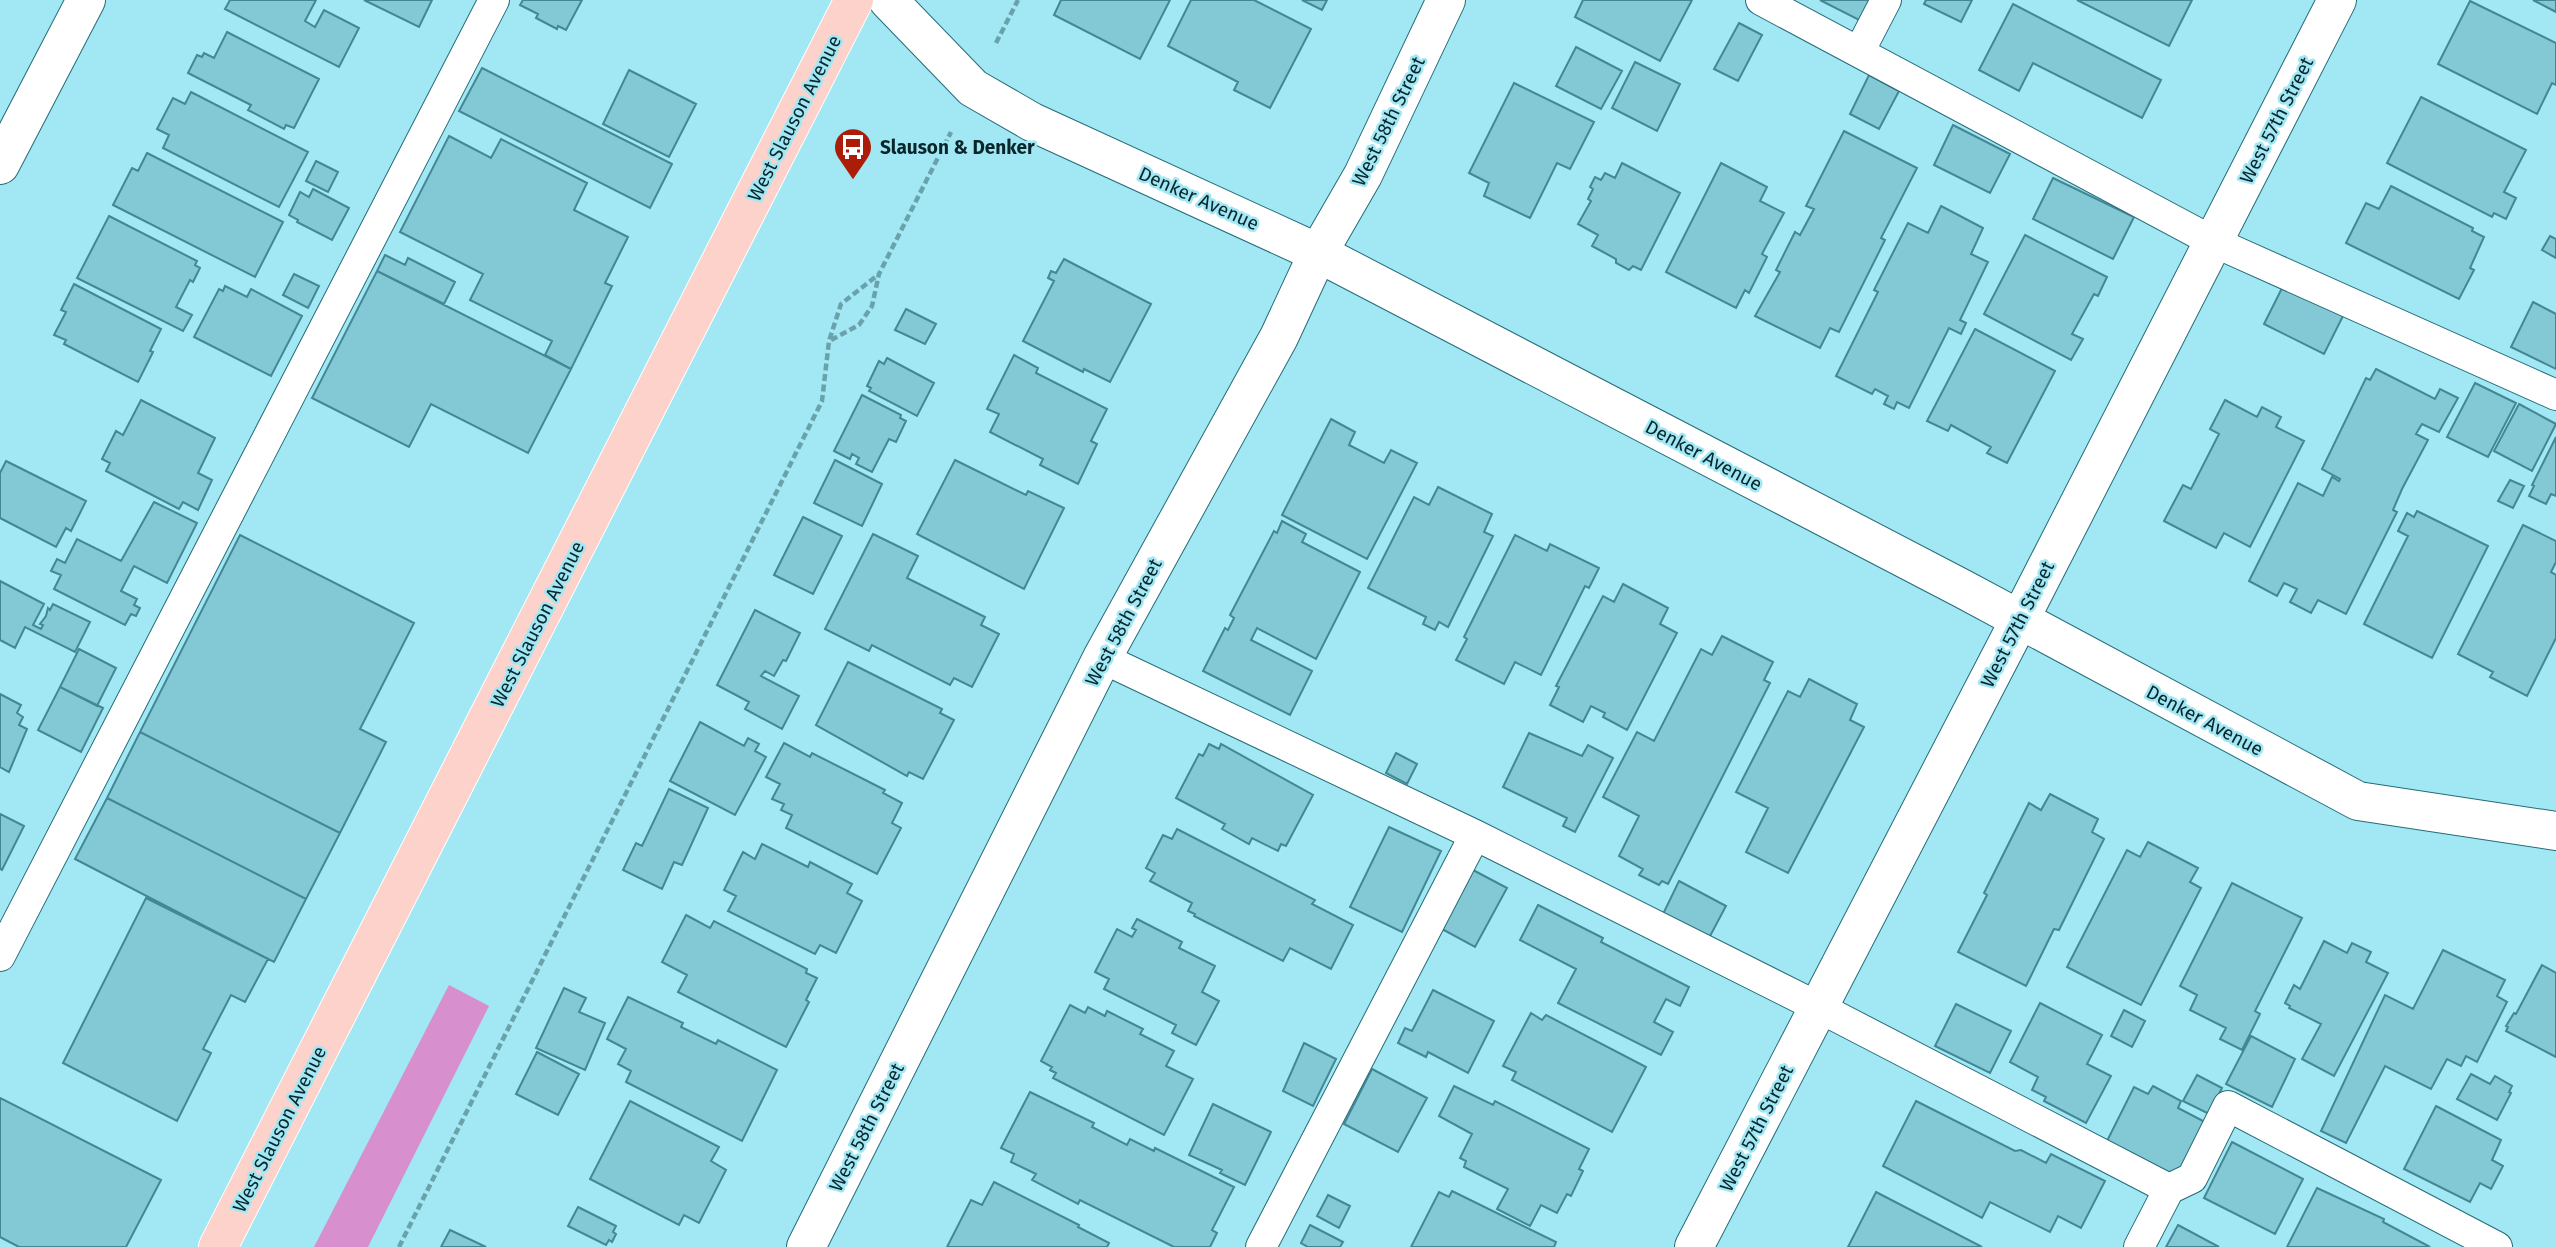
<svg xmlns="http://www.w3.org/2000/svg" width="2556" height="1247" font-family="'Fira Sans',sans-serif">
<rect width="100%" height="100%" fill="#a1e7f4"/>
<path fill="#d78fce" d="M449 985 489 1006 368 1247H314Z"/>
<path fill="#83c8d5" stroke="#428793" stroke-width="2" d="M230 0H316L305 21 315 27 324 10 359 28 339 67 225 9Z
M364 0H432L419 27Z
M523 0H582L566 30 558 26 557 29 536 18 538 14 520 5Z
M1061 0H1170L1140 59 1054 15Z
M1191 0H1254L1311 29 1270 108 1234 90 1238 82 1168 46Z
M1302 0H1327L1322 10Z
M1583 0H1692L1660 61 1575 17Z
M1820 0H1872L1861 21Z
M1926 0H1972L1961 22 1924 4Z
M2077 0H2192L2169 46Z
M2533 0H2556V12Z
M2470 1 2556 43V85L2552 83 2537 114 2438 64Z
M2013 4 2161 80 2142 118 2033 63 2019 91 1979 70Z
M1739 23 1762 35 1738 81 1714 69Z
M227 32 319 79 294 128 286 125 284 129 248 110 251 105 188 73 197 55 202 57 204 53 214 58Z
M1576 47 1622 71 1601 109 1556 86Z
M1635 62 1680 84 1657 131 1612 108Z
M482 68 672 164 650 208 459 111Z
M629 70 696 104 669 157 603 124Z
M1869 75 1899 91 1879 129 1850 114Z
M1514 83 1594 122 1570 169 1557 163 1530 218 1484 196 1489 183 1469 173Z
M191 92 308 152 279 207 163 148 169 135 157 129 173 98 185 104Z
M2421 97 2526 150 2504 192 2516 198 2506 219 2494 213 2492 217 2387 163Z
M1953 125 2010 154 1990 193 1934 165Z
M1844 131 1917 168 1881 238 1885 240 1839 332 1830 328 1820 348 1755 316 1780 272 1776 270 1795 232 1800 235 1814 209 1806 206Z
M449 136 491 158 501 139 587 183 574 210 628 237 605 283 612 286 571 369 545 355 552 341 470 300 483 274 400 232Z
M147 153 283 222 255 277 113 205 132 168 138 171Z
M316 161 338 172 328 192 306 181Z
M1622 163 1680 193 1641 270 1633 266 1629 270 1616 263V259L1592 246 1598 235 1578 224 1591 201 1588 199 1593 189 1590 187 1595 177 1601 180 1605 173 1615 178Z
M1721 163 1767 187 1760 201 1784 213 1762 254 1767 257 1749 293 1745 290 1736 308 1666 272Z
M2053 178 2134 217 2113 259 2033 219Z
M2391 186 2473 228 2472 231 2484 237 2470 268 2474 270 2459 299 2346 243 2366 203 2379 209Z
M313 189 349 208 332 240 297 222 298 220 289 215 300 192 309 197Z
M1941 206 1983 228 1971 254 1988 262 1960 320 1966 323 1961 334 1949 328 1909 408 1897 402 1894 409 1884 404 1888 396 1875 389 1872 394 1836 376 1878 292 1874 290 1908 223 1928 233Z
M109 216 197 261 195 265 200 268 193 282 190 280 176 307 192 315 183 331 77 278Z
M2025 235 2107 277 2098 296 2094 294 2072 334 2083 339 2071 360 1984 314Z
M2550 236 2556 239V258L2542 250Z
M385 255 405 265 408 258 455 282 444 304 377 271Z
M1064 259 1151 304 1110 382 1084 369 1083 372 1023 341 1054 281 1048 278 1051 271 1056 273Z
M377 271 571 369 528 453 431 404 409 447 312 398Z
M294 274 319 286 308 308 283 295Z
M2285 282 2345 312 2324 354 2264 324Z
M74 284 161 329 150 351 153 352 138 382 64 344 66 340 54 335 66 312 61 310Z
M225 286 247 297 251 289 302 316 271 376 194 337 219 289 223 291Z
M2533 302 2556 314V369L2511 347Z
M906 309 936 324 925 344 895 330Z
M1975 329 2055 371 2007 463 1987 453 1991 447 1951 425 1948 431 1927 421Z
M1014 355 1038 368 1036 373 1107 409 1091 441 1097 444 1078 484 1040 465 1043 459 990 432 999 414 987 409Z
M887 358 934 383 917 416 869 391 871 388 867 386 879 361 884 364Z
M2376 369 2435 399 2440 389 2458 398 2439 432 2422 424 2416 434 2428 440 2402 489 2393 510 2397 512 2346 614 2318 600 2311 613 2290 602 2297 589 2284 583 2277 596 2249 581 2298 483 2323 496 2332 477 2339 481 2340 479 2322 469 2366 378 2370 380Z
M2475 383 2516 403 2488 457 2447 437Z
M862 395 901 415 900 418 906 421 896 442 889 439 872 472 856 464 859 458 852 454 850 459 834 451Z
M141 400 215 438 198 473 212 480 198 510 183 502 179 509 106 471 110 463 102 459 116 431 123 435Z
M2225 400 2257 417 2262 407 2281 417 2276 427 2304 441 2250 547 2224 533 2216 548 2164 521 2183 485 2191 489 2219 434 2210 429Z
M2519 404 2556 424 2532 471 2494 451Z
M1331 419 1355 432 1349 445 1384 463 1391 450 1417 463 1367 559 1282 515Z
M2556 437V496L2551 494 2546 504 2529 496 2534 486 2532 485Z
M835 460 882 484 862 526 814 503Z
M955 460 1026 495 1028 491 1064 508 1024 589 917 534Z
M6 461 86 501 71 531 66 528 56 547 0 518V473Z
M2510 480 2524 486 2513 508 2498 501Z
M1438 487 1492 514 1484 532 1493 536 1448 627 1439 622 1435 630 1423 624 1426 617 1368 588 1414 497 1429 505Z
M154 502 197 523 167 583 134 566 121 591 137 599 134 605 140 608 136 616 131 614 125 625 54 589 61 575 51 571 57 559 65 563 77 539 121 561Z
M2417 511 2488 546 2432 658 2364 624 2408 536 2398 531 2407 513 2414 517Z
M803 517 842 536 813 594 774 575Z
M1282 521 1306 534 1302 542 1360 572 1316 659 1257 628 1251 640 1312 671 1290 715 1203 671 1225 628 1228 630 1234 618 1230 615 1274 531 1277 533Z
M2523 525 2556 541V562L2551 572 2556 575V638L2527 696 2490 677 2493 672 2458 654Z
M873 534 918 556 907 578 985 617 981 625 999 634 972 687 954 678 950 685 872 645 869 651 825 629Z
M240 535 414 623 360 729 386 742 340 833 140 732Z
M1515 535 1547 551 1550 544 1599 568 1589 588 1585 586 1541 675 1515 662 1504 684 1456 660 1467 639 1464 637Z
M0 581 44 604 33 625 41 629 43 625 40 624 46 616 48 608 50 610 53 604 90 622 75 652 25 627 15 648 0 640Z
M1623 584 1668 608 1660 624 1677 633 1627 730 1603 717 1605 713 1591 706 1583 722 1550 705 1559 687 1556 686 1603 596 1614 602Z
M755 610 800 633 786 661 783 660 774 676 765 671 761 676 799 696 782 729 745 709 749 702 717 685Z
M1722 636 1773 662 1764 680 1770 683 1668 884 1662 881 1659 885 1639 875 1643 869 1619 856 1639 816 1603 797 1637 732 1654 741 1701 649 1712 655Z
M79 649 116 668 97 706 60 687Z
M848 662 942 709 940 713 954 720 923 779 909 772 907 776 816 725Z
M1809 679 1857 704 1850 720 1864 727 1788 873 1746 852 1768 808 1736 792 1788 691 1800 697Z
M60 687 103 708 81 752 38 730Z
M0 694 21 705 17 713 23 717 19 725 27 729 9 772 0 767Z
M700 722 744 746 748 738 759 744 755 751 766 757 735 815 670 781Z
M140 732 340 833 306 899 107 798Z
M1529 733 1582 756 1588 745 1613 758 1575 832 1563 826 1567 818 1503 787Z
M784 743 810 757 812 753 885 790 883 793 902 803 892 823 901 828 877 874 786 828 792 815 781 810 784 804 772 799 780 784 766 777Z
M1209 744 1219 749 1221 744 1313 795 1286 846 1281 844 1278 851 1252 838 1249 844 1222 829 1225 824 1176 798 1199 754 1203 756Z
M1396 753 1417 764 1407 784 1386 773Z
M669 789 708 808 682 865 674 862 662 889 623 870 636 843 642 846Z
M2050 794 2098 819 2092 832 2104 839 2059 930 2054 929 2026 986 1958 952 1987 895 1984 893 2029 803 2041 810Z
M107 798 306 899 274 962 75 859Z
M0 814 24 826 2 870 0 869Z
M1389 827 1441 851 1402 932 1350 907Z
M1177 829 1315 900 1312 904 1353 925 1331 969 1290 948 1283 961 1194 916 1195 914 1188 911 1192 903 1150 881 1155 873 1146 868 1163 835 1172 839Z
M2148 842 2198 868 2190 882 2201 888 2141 1005 2067 967 2127 850 2140 857Z
M762 844 808 867 810 862 852 884 847 893 862 901 836 953 820 945 815 954 728 911 736 896 724 890 743 852 755 859Z
M1473 870 1507 888 1475 947 1442 929Z
M1679 881 1726 906 1709 938 1663 914Z
M2232 883 2302 918 2255 1011 2260 1014 2242 1050 2220 1039 2226 1028 2190 1010 2197 995 2180 986Z
M146 898 268 959 245 1002 231 995 203 1049 211 1053 177 1121 63 1063Z
M1538 905 1603 938 1601 942 1689 987 1680 1006 1666 999 1654 1022 1673 1032 1661 1055 1558 1003 1576 969 1520 940Z
M686 915 710 928 714 921 807 969 806 973 817 978 806 1000 809 1002 786 1047 678 992 687 975 662 962Z
M1137 919 1182 942 1179 948 1215 966 1202 992 1219 1001 1196 1045 1172 1033 1176 1025 1104 989 1109 979 1095 972 1117 929 1132 937 1136 930 1132 928Z
M2324 941 2347 953 2352 943 2371 952 2366 962 2388 973 2334 1076 2302 1059 2321 1024 2289 1008 2290 1006 2285 1003 2294 985 2300 989Z
M2443 950 2505 980 2497 996 2507 1002 2477 1062 2466 1056 2461 1066 2447 1059 2431 1089 2385 1066 2346 1143 2321 1131 2385 995 2413 1009Z
M2542 965 2556 973V1057L2506 1031 2508 1027 2506 1026 2514 1013 2516 1014Z
M564 988 586 998 579 1012 605 1023 585 1070 536 1048Z
M1433 990 1494 1021 1468 1073 1428 1052 1426 1057 1398 1043 1405 1028 1412 1031Z
M628 997 683 1023 681 1027 716 1044 718 1040 777 1070 742 1141 626 1082 631 1071 618 1064 626 1049 607 1039Z
M2040 1003 2102 1035 2087 1064 2111 1076 2086 1123 2044 1101 2046 1097 2032 1090 2038 1077 2010 1062Z
M1956 1004 2011 1031 1990 1073 1935 1046Z
M1070 1005 1085 1013 1088 1007 1105 1016 1107 1011 1143 1029 1140 1034 1174 1051 1166 1066 1193 1079 1164 1135 1053 1078 1056 1073 1050 1070 1052 1067 1041 1061Z
M2124 1010 2145 1021 2132 1047 2111 1036Z
M1531 1013 1542 1020 1546 1015 1646 1067 1612 1132 1512 1080 1516 1072 1503 1066Z
M2251 1036 2295 1059 2272 1107 2226 1084Z
M1304 1043 1336 1059 1313 1106 1283 1091Z
M537 1052 579 1074 558 1115 516 1094Z
M1372 1069 1427 1098 1398 1152 1344 1124Z
M2471 1074 2490 1084 2495 1076 2512 1086 2509 1092 2511 1093 2497 1120 2457 1099Z
M2197 1075 2222 1088 2209 1114 2183 1101Z
M1454 1086 1493 1105 1495 1101 1589 1149 1579 1169 1583 1171 1571 1196 1567 1194 1557 1213 1541 1205 1530 1226 1497 1209 1508 1189 1464 1167 1466 1161 1460 1158 1472 1134 1439 1116Z
M2153 1086 2181 1101 2178 1108 2205 1122 2176 1180 2106 1143 2134 1087 2148 1094Z
M1030 1092 1094 1123 1092 1127 1127 1145 1130 1139 1154 1151 1155 1148 1234 1187 1212 1230 1217 1233 1210 1247H1174L1080 1200 1078 1204 1032 1180 1036 1174 1011 1162 1014 1154 1001 1148Z
M0 1098 161 1180 126 1247H19L0 1237Z
M630 1101 719 1147 711 1161 726 1170 699 1223 684 1215 679 1225 590 1179Z
M1916 1101 2015 1151 2021 1150 2046 1163 2051 1154 2105 1181 2081 1228 2058 1216 2050 1232 1990 1202 1982 1218 1883 1166Z
M1213 1104 1271 1132 1245 1185 1220 1173 1222 1170 1189 1155Z
M2436 1106 2501 1140 2492 1160 2503 1166 2491 1189 2480 1183 2470 1202 2404 1169Z
M2232 1142 2303 1179 2275 1234 2204 1198Z
M994 1182 1079 1225 1078 1227 1109 1243 1107 1247H947L971 1200 982 1205Z
M2317 1188 2384 1219 2383 1222 2430 1247H2287Z
M1452 1191 1556 1242 1554 1247H1411L1439 1192 1449 1197Z
M1876 1192 1982 1247H1848Z
M1328 1195 1350 1206 1339 1228 1317 1216Z
M578 1207 616 1226 613 1232 616 1234 612 1242 609 1240 606 1245 568 1226Z
M1310 1225 1343 1242 1340 1247H1308L1301 1243Z
M2178 1225 2219 1247H2166Z
M450 1230 486 1247H441Z"/>
<g fill="none" stroke-linecap="round" stroke-linejoin="round">
<defs>
<path id="service" d="M1761 0 2214 242 2556 395
M1859 52 1886 0
M1102 658 1475 835 1818 1007 2169 1189 2139 1247
M0 956 494 0
M2169 1189 2192 1178 2228 1106 2497 1247
M1261 1247 1475 835"/>
<path id="minor" d="M0 165 86 0
M806 1247 1102 658 1279 337 1318 253 1363 175 1446 0
M1694 1247 2019 621 2337 0"/>
<path id="tertiary" d="M888 0 973 88 1032 122 1318 253 1963 589 2358 801 2556 831"/>
<path id="primary" d="M218 1247 854 0"/>
</defs>
<use href="#service" stroke="#246c78" stroke-width="32"/>
<use href="#minor" stroke="#246c78" stroke-width="40"/>
<use href="#tertiary" stroke="#246c78" stroke-width="40"/>
<use href="#primary" stroke="#fff" stroke-width="40"/>
<path stroke="#6aa2ac" stroke-width="4.5" stroke-dasharray="7 3.5" stroke-linecap="butt" d="M996 43 1018 0
M831 340 859 325 872 306 879 274 951 132
M399 1247 822 401 829 341 841 304 879 274"/>
<use href="#service" stroke="#fff" stroke-width="30"/>
<use href="#minor" stroke="#fff" stroke-width="38"/>
<use href="#tertiary" stroke="#fff" stroke-width="38"/>
<use href="#primary" stroke="#fdd2ca" stroke-width="38"/>
</g>
<defs>
<symbol id="bus-pin" viewBox="-11 -11 22 30"><path d="M0 17L-7.5 6A9.5 9.5 0 1 1 7.5 6Z" fill="#ac1d09" stroke="#a1e7f4"/><path d="M-5-6H5V4H4V6H2V4H-2V6H-4V4H-5ZM-3.5-4V0h7V-4ZM-3.5 1.2v1.5H-2V1.2ZM2 1.2v1.5H3.5V1.2Z" fill="#fff"/></symbol>
</defs>
<g fill-rule="evenodd">
<use href="#bus-pin" x="831" y="125" width="44" height="60"/>
</g>
<g text-anchor="middle" stroke-width="5" stroke-linejoin="round" paint-order="stroke">
<g font-size="19" fill="#08262b" stroke="#a1e7f4">
<text transform="translate(794 118) rotate(-63)" y="7">West Slauson Avenue</text>
<text transform="translate(2276 120) rotate(-63)" y="7">West 57th Street</text>
<text transform="translate(1388 121) rotate(-64)" y="7">West 58th Street</text>
<text transform="translate(1199 198) rotate(24)" y="7">Denker Avenue</text>
<text transform="translate(1704 455) rotate(28)" y="7">Denker Avenue</text>
<text transform="translate(1123 622) rotate(-62)" y="7">West 58th Street</text>
<text transform="translate(537 624) rotate(-63)" y="7">West Slauson Avenue</text>
<text transform="translate(2017 624) rotate(-63)" y="7">West 57th Street</text>
<text transform="translate(2205 720) rotate(28)" y="7">Denker Avenue</text>
<text transform="translate(866 1127) rotate(-63)" y="7">West 58th Street</text>
<text transform="translate(1756 1128) rotate(-63)" y="7">West 57th Street</text>
<text transform="translate(279 1129) rotate(-63)" y="7">West Slauson Avenue</text>
</g>
<g font-size="19" font-weight="bold" fill="#08262b" stroke="#a1e7f4" text-anchor="start">
<text x="880" y="154">Slauson &amp; Denker</text>
</g>
</g>
</svg>
